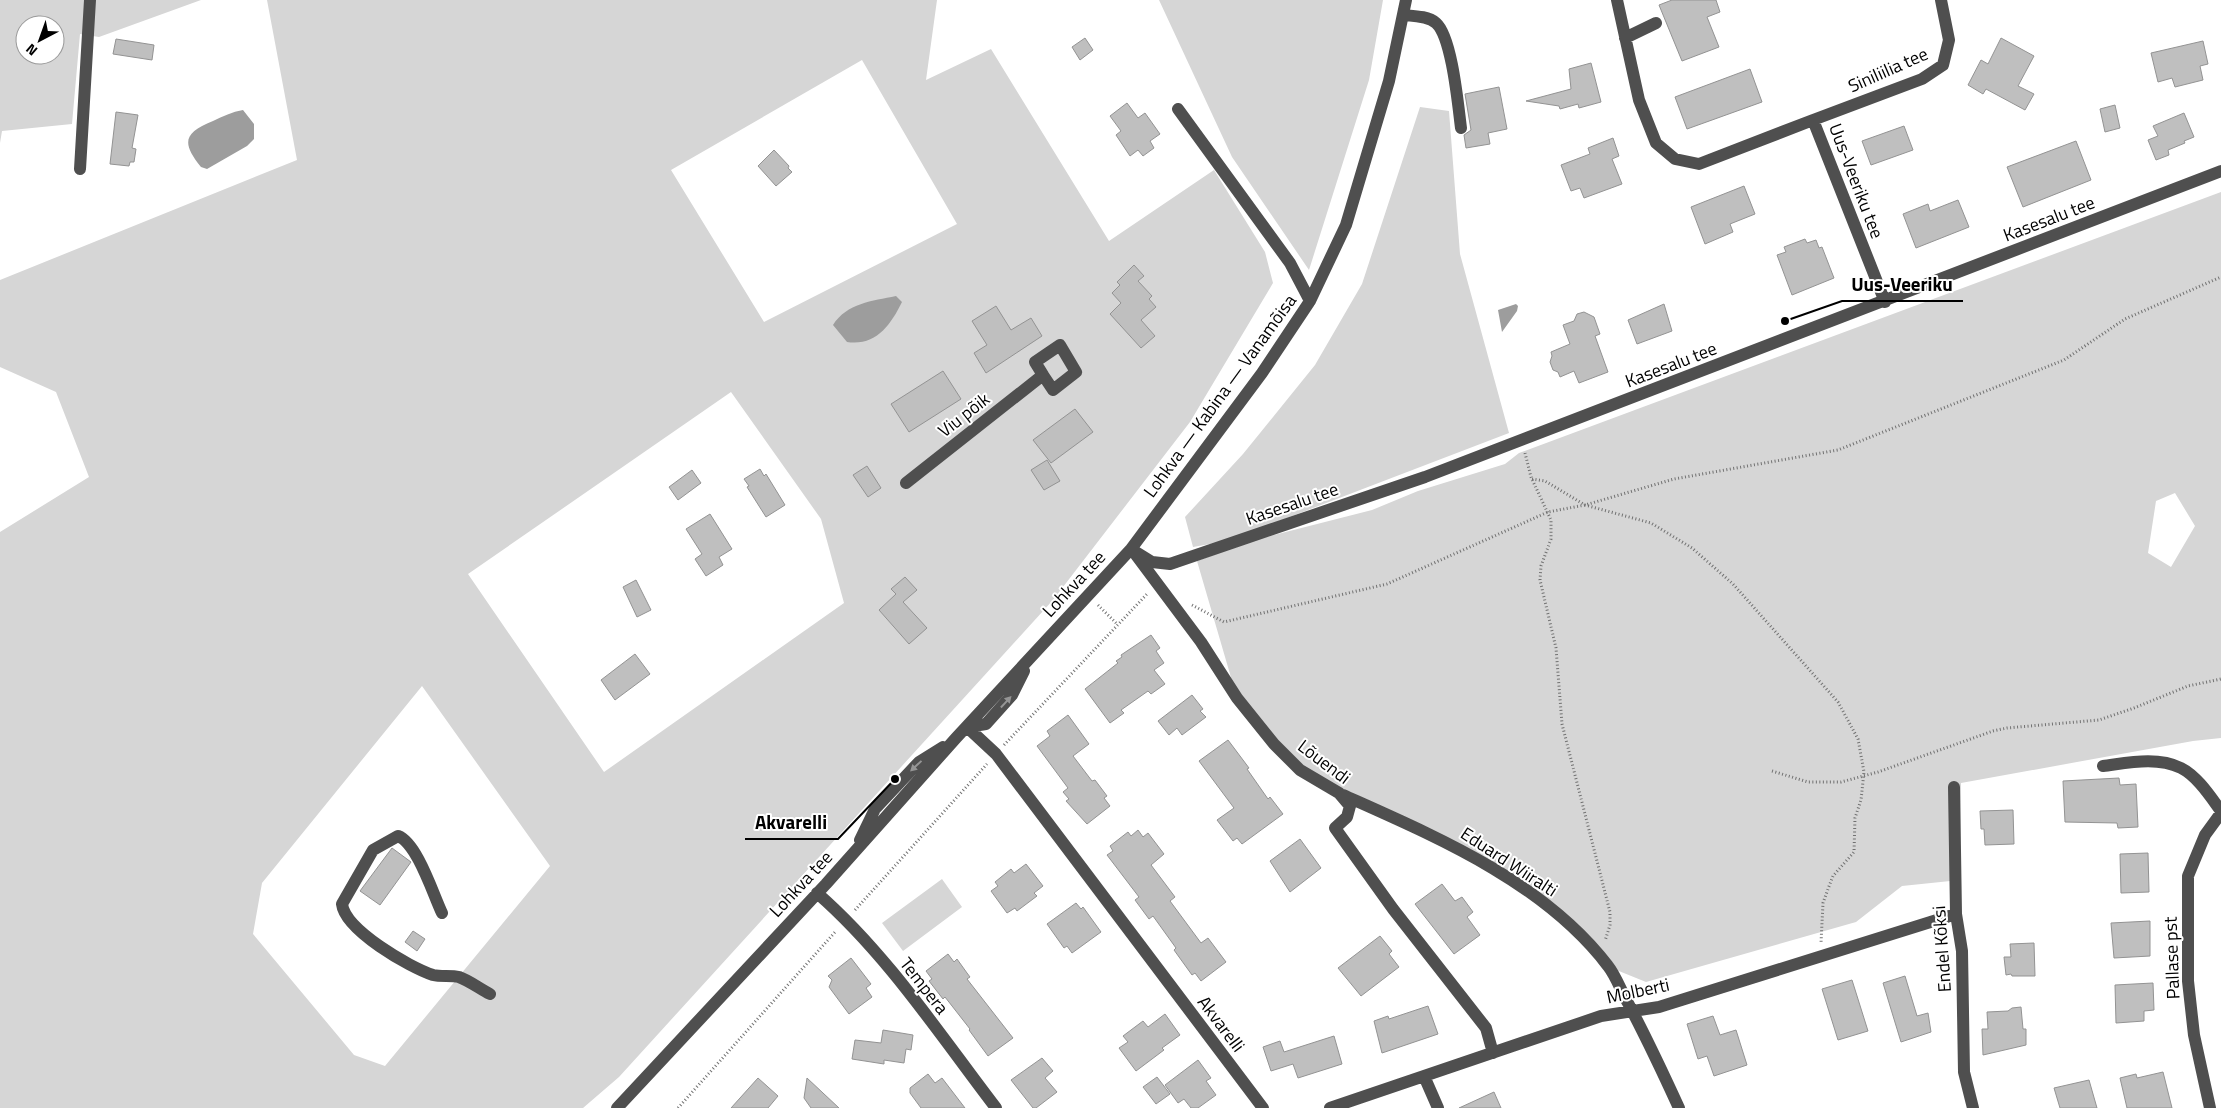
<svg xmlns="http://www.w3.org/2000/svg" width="2221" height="1108" font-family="'Titillium Web',sans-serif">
<rect width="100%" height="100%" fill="#fff"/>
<path fill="#d6d6d6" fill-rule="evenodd" d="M0 0H201L99 37 80 34 72 124 2 131 0 143ZM25 25H55V55H25Z
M267 0H937L926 80 991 49 1109 241 1214 170 1265 252 1273 283 1190 422 1053 600 619 1077 583 1108H0V532L89 477 56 392 0 367V280L297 160ZM862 60 957 224 764 322 671 170ZM731 392 821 519 844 603 604 772 468 574ZM422 686 550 866 385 1066 354 1055 253 934 262 883Z
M1159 0H1383L1369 80 1309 270 1232 157Z
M1420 107 1449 111 1460 254 1509 433 1227 541 1193 547 1185 517 1243 454 1315 365 1362 284Z
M2221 192V738L2193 741 1961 783 1960 880 1902 886 1856 922 1646 982 1609 967 1535 895 1300 770 1237 698 1197 561 1254 540 1372 510 1418 491 1505 464 1519 453ZM2175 493 2195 526 2171 567 2148 553 2156 501Z
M942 879 962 907 903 951 882 923Z"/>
<path fill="#9d9d9d" d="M243 110 254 124V139L247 146 207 169 201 167C181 142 184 133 213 121 223 116 232 112 243 110Z
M896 296 902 302C890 326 876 346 847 342L833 325C847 303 872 301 896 296Z
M1516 304 1518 306 1517 311 1502 332 1498 310Z"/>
<path fill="#bfbfbf" stroke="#939393" d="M1672 0H1716L1720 12 1707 17 1719 47 1682 61 1659 5Z
M1085 38 1093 50 1080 60 1072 47Z
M2001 38 2034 56 2018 86 2034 94 2025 110 1986 89 1983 94 1968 85 1981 60 1988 64Z
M116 39 154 45 152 60 113 54Z
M2203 41 2208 64 2200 66 2203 80 2175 87 2172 78 2158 82 2151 53Z
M1591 63 1601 102 1579 108 1578 104 1560 109 1559 106 1526 101 1571 89 1569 69Z
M1750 69 1762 102 1687 129 1675 97Z
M1499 87 1507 129 1488 133 1490 144 1466 148 1464 135 1471 130 1465 94Z
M1127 103 1138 118 1145 113 1160 134 1150 141 1154 148 1143 156 1138 150 1130 156 1116 135 1121 131 1110 116Z
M2115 105 2120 128 2105 132 2100 109Z
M116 112 138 115 132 148 136 149 134 162H130L129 166 110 164Z
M2184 113 2194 137 2184 141 2185 143 2168 150 2169 155 2156 160 2148 140 2158 136 2153 126Z
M1904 126 1913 150 1871 165 1862 141Z
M1613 138 1619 156 1612 159 1622 184 1584 198 1580 188 1571 191 1561 165 1590 154 1588 148Z
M2076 141 2091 180 2023 207 2007 167Z
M774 150 789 166 788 168 792 172 776 186 758 166Z
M1744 186 1755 214 1730 224 1733 232 1705 244 1691 207Z
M1958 200 1969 227 1916 248 1903 214 1928 204 1930 211Z
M1805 239 1807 243 1816 240 1819 248 1822 247 1834 278 1792 295 1777 255 1786 252 1784 247Z
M1134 265 1144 276 1138 281 1152 296 1149 299 1156 307 1141 320 1155 336 1141 348 1110 314 1121 303 1112 293 1120 285 1117 282Z
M1664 304 1672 331 1637 344 1628 320Z
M996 306 1011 330 1031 318 1042 336 986 373 974 353 987 345 972 321Z
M1584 312 1594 317 1600 334 1595 336 1608 372 1579 383 1574 371 1560 377 1558 372 1553 370 1550 362 1552 356 1551 352 1570 344 1563 325 1574 321 1577 314Z
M943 371 961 399 909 432 891 404Z
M1075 409 1093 432 1051 463 1033 440Z
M1047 460 1060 481 1044 490 1031 470Z
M867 466 881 488 868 497 853 475Z
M760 469 764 476 766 474 785 505 766 517 747 487 749 486 744 479Z
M692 470 701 483 678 500 669 487Z
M710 514 732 549 719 557 723 565 706 576 695 559 702 554 686 529Z
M905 577 917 590 903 602 927 628 909 644 879 610 896 594 891 589Z
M636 580 651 610 637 617 623 587Z
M1151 635 1160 648 1156 651 1164 663 1154 670 1165 684 1151 694 1148 691 1121 710 1124 713 1110 723 1085 689 1118 663 1116 661 1122 657 1121 655Z
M635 654 650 674 615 700 601 680Z
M1192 695 1203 709 1200 711 1206 717 1182 735 1177 728 1169 735 1158 721Z
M1068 715 1089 744 1073 756 1092 781 1095 780 1107 796 1104 798 1110 806 1087 824 1066 801 1069 799 1063 792 1068 788 1037 746 1050 736 1047 731Z
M1228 740 1249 768 1247 769 1268 799 1270 797 1283 814 1242 844 1237 838 1233 841 1217 820 1234 808 1199 761Z
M2119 778 2120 785 2136 784 2138 827 2118 828 2117 823 2065 822 2063 781Z
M2013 810 2014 844 1985 845 1984 829H1981L1980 811Z
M1138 830 1143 837 1148 833 1164 854 1151 865 1175 897 1170 901 1201 943 1208 938 1226 962 1201 981 1195 973 1192 975 1174 950 1176 948 1153 916 1149 919 1135 900 1139 897 1107 855 1113 851 1110 846 1128 832 1131 836Z
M1300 839 1321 868 1290 892 1270 861Z
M392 848 411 862 380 905 360 891Z
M2148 853 2149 892 2121 893 2120 854Z
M1026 864 1043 886 1034 893 1037 896 1017 911 1015 908 1007 913 991 891 998 886 995 882 1011 869 1014 873Z
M1442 884 1455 901 1462 897 1473 912 1467 917 1480 935 1454 954 1415 904Z
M1076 903 1081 909 1083 907 1101 932 1072 953 1067 946 1064 948 1047 924Z
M2150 921V956L2114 958 2111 923Z
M413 931 425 939 417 951 405 942Z
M1380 936 1392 951 1389 954 1399 967 1361 996 1338 968Z
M2034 943 2035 976H2012L2011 974 2006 975 2004 957H2011L2010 944Z
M948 954 954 962 957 959 967 973 970 977 967 979 1013 1038 988 1056 969 1030 970 1029 945 997 943 999 929 981 932 979 926 971Z
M851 958 871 984 866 988 872 997 849 1014 829 987 832 980 828 976Z
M1905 976 1917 1016 1928 1013 1931 1032 1901 1042 1883 983Z
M1852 980 1868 1031 1838 1040 1822 989Z
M2153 983 2154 1010 2144 1011V1021L2116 1023 2115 985Z
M1428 1006 1438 1034 1382 1053 1374 1021 1388 1016 1389 1019Z
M2021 1007 2023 1029H2026V1045L1983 1055 1982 1029H1988L1987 1012 2008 1011 2012 1008Z
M1165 1014 1180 1035 1162 1048 1164 1050 1136 1071 1119 1048 1128 1042 1123 1036 1143 1021 1148 1027Z
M1713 1016 1720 1035 1736 1030 1747 1065 1714 1076 1707 1056 1698 1059 1687 1024Z
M883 1030 913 1035 911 1050 906 1049 904 1063 884 1060V1064L852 1059 855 1040 881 1043Z
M1334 1036 1342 1064 1298 1078 1293 1064 1271 1071 1263 1047 1280 1041 1284 1052Z
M1042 1058 1053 1071 1045 1078 1057 1092 1036 1108H1033L1011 1080Z
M1198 1060 1211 1078 1206 1081 1216 1095 1198 1108H1191L1184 1099 1178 1103 1165 1085Z
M2163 1072 2172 1108H2127L2120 1078 2136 1074 2137 1078Z
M928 1074 935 1083 942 1078 965 1108H921L910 1093V1088Z
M1157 1077 1170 1094 1156 1104 1143 1087Z
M758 1078 778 1096 768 1108H731Z
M807 1078 839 1108H811L804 1098Z
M2089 1080 2097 1108H2060L2054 1088Z
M1494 1092 1501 1108H1459Z"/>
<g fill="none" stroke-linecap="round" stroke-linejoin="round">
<path stroke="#717171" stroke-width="3" stroke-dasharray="1 2.5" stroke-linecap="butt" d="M1525 453 1531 477 1551 520V539L1541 566 1540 580 1556 648 1562 724 1610 912V925L1605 941
M1532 479 1545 481 1585 505 1651 523 1692 548 1733 584 1838 702 1858 739 1864 772 1861 800 1855 818 1854 852 1833 876 1828 889 1823 903 1821 943
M1098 605 1117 624
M1192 605 1224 622 1387 584 1548 512 1585 505 1674 479 1838 450 2064 360 2125 319 2221 277
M1004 745 1148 593
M1772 771 1808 782H1841L1878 772 1993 731 2007 728 2099 720 2134 708 2188 686 2221 679
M855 910 987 764
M678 1108 836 931"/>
<path stroke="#4f4f4f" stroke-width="12" d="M1617 0 1639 100 1656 143 1675 159 1699 164 1813 120 1885 302
M1403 15C1414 16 1428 16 1436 23 1452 37 1458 105 1461 128
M1625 38 1656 23
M1178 109 1290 263 1310 301
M1813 120 1922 79 1943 65 1949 40 1941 0
M80 169 90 0
M906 483 1043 375 1035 362 1060 345 1076 372 1053 390 1043 375
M1131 549 1152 562 1170 564 1425 477 2221 171
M1136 555 1201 642 1237 698 1274 744 1300 770 1339 793 1350 806 1347 817 1335 828 1393 909 1486 1028 1493 1053
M967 727 996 754 1263 1108
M967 727 986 724 1012 695 1024 671
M2103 766C2127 763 2157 756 2181 768 2197 776 2210 796 2221 811
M1954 787 1956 914 1962 951 1964 1072 1973 1108
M1343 795C1437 837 1544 882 1608 966 1616 976 1621 991 1628 1003 1646 1037 1663 1073 1679 1108
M860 840 875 809 919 762 943 747
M817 893C887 954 940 1035 996 1108
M442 913C433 894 417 843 398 836L373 850 342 904C345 930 409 967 433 975 441 977 451 975 459 977 470 981 480 989 490 994
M1424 1076 1438 1108
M617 1108 826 884 956 738 1131 549 1262 373 1310 301 1346 225 1389 81 1406 0
M1330 1108 1601 1016 1659 1007 1956 914
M2210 1108 2194 1035 2188 981V876L2205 835 2221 813"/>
</g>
<defs><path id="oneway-solid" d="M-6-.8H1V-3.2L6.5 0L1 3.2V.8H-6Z" transform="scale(1.25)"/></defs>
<g fill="#959595">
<use href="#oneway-solid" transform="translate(1006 702) rotate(-47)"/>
<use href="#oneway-solid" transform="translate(916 766) rotate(137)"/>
</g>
<g text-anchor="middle" stroke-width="4" stroke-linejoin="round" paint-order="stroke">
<g font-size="18" fill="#000" stroke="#fff">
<text transform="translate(1888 70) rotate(-24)" y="6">Siniliilia tee</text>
<text transform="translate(1856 181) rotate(69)" y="6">Uus-Veeriku tee</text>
<text transform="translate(2049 219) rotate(-21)" y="6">Kasesalu tee</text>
<text transform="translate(1671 365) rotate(-21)" y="6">Kasesalu tee</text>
<text transform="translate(1220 396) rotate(-54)" y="6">Lohkva — Kabina — Vanamõisa</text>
<text transform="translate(964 415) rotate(-38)" y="6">Viu põik</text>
<text transform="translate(1292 504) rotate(-19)" y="6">Kasesalu tee</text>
<text transform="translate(1074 584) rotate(-47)" y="6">Lohkva tee</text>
<text transform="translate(1324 762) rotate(37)" y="6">Lõuendi</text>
<text transform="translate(1509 862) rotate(33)" y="6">Eduard Wiiralti</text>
<text transform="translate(801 884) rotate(-47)" y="6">Lohkva tee</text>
<text transform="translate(1942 949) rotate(-94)" y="6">Endel Kõksi</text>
<text transform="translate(2172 958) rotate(-92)" y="6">Pallase pst</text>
<text transform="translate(924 986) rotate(52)" y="6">Tempera</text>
<text transform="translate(1638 991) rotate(-12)" y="6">Molberti</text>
<text transform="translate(1221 1024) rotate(53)" y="6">Akvarelli</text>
</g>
</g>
<path fill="none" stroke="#000" stroke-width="2" d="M1785 321L1842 301H1963M895 779L838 839H745"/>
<g fill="#000" stroke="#fff" stroke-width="2">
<circle cx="1785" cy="321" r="5"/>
<circle cx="895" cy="779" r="5"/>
</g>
<g font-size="19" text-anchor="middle" font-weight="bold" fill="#000" stroke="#fff" stroke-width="4" stroke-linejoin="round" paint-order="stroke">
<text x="1902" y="291">Uus-Veeriku</text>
<text x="791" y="829">Akvarelli</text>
</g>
<g transform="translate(40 40) rotate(221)"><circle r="24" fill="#ffffff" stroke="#999999"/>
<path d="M0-4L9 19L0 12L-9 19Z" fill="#000000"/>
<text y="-8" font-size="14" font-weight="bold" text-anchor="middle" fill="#000000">N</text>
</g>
</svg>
